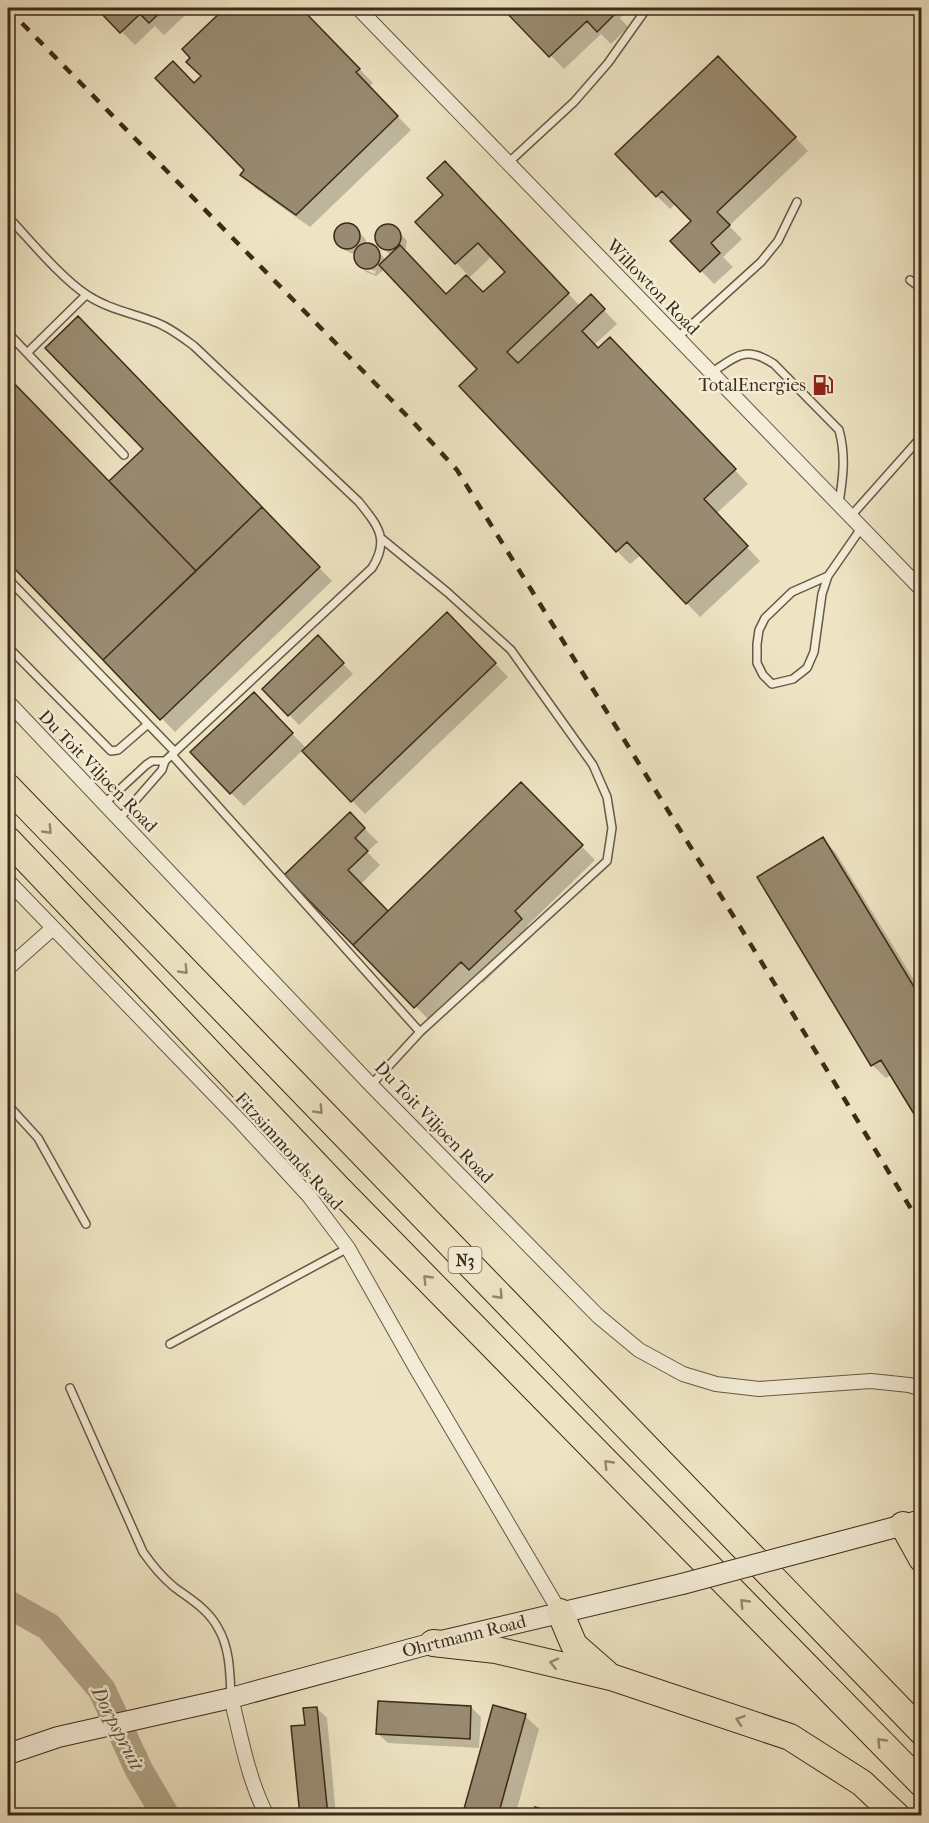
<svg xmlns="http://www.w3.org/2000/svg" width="929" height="1823" font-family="'IM FELL French Canon',serif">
<rect width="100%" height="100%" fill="#eee4c3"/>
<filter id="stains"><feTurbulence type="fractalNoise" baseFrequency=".00333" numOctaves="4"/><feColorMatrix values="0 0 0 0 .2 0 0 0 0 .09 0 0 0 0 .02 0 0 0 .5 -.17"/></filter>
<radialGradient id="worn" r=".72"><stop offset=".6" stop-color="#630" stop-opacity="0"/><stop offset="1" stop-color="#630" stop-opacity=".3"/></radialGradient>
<path fill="#0003" fill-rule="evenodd" d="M98 8H193L164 35 155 26 135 45Z
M228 8H300L373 83 369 87 411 130 310 227 255 188 242 175 247 170 194 85 203 76 193 58 184 49Z
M504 8H631L620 18 628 27 611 44 601 34 564 69Z
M732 71 808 151 729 226 742 239 723 257 733 267 714 284 672 241 693 221 676 203 670 209 657 196Z
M458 177 580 306 591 296 617 324 594 345 598 350 624 352 748 484 716 514 760 561 700 617 641 555 630 564 617 551 479 369 385 269 376 276 366 272 363 269 375 274 376 271 360 267 355 258 356 255 346 251 339 244 335 237 339 227 346 224 353 225 366 240V244L373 246 386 260 391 256 376 239 379 229 387 225 394 226 407 241 405 252 446 296 468 275 417 222 445 195ZM492 256 507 272 483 294 468 279Z
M91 332 332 581 175 732 8 560V378L109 483 145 449Z
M447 614 508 677 365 814 303 750 244 806 231 793 267 708 306 748Z
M318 638 353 674 299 725 264 689Z
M521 784 595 860 527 926 535 933 483 983 475 975 429 1020 287 875 350 814 378 842 367 852 380 865 360 885 388 913Z
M823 839 836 853 922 993V1124L891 1075 886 1078 872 1065Z
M471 1707 481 1717 479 1748 388 1743 377 1733Z
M317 1708 327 1718 336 1816H302Z
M525 1716 539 1729 515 1816H464Z"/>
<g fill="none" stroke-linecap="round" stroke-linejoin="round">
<path stroke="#b2a589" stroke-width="28" d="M8 1604 49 1627 102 1690 139 1770 166 1816"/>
</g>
<path fill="#998b71" stroke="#3d2a18" stroke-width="1.5" d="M96 8H165L149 23 140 14 120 33Z
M225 8H301L360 69 356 72 398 116 296 215 240 175 244 170 155 78 173 61 194 83 201 76 186 62 190 58 182 49Z
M502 8H611L616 13 597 32 587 21 549 57Z
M718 56 796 137 717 212 730 225 711 243 720 253 700 272 670 241 691 221 662 191 656 197 615 154Z
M445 161 569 293 507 352 518 363 591 294 605 309 582 331 598 348 610 337 736 469 704 499 748 546 686 604 627 542 616 552 459 386 477 369 379 265 400 245 446 294 466 275 483 292 505 272 478 243 455 264 415 222 443 195 427 178Z
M334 236a13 13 0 1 1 26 0a13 13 0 1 1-26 0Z
M375 237a13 13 0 1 1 26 0a13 13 0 1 1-26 0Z
M354 256a13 13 0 1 1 26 0a13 13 0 1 1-26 0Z
M78 316 262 507 196 571 109 481 143 449 45 348Z
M8 377 196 571 103 660 8 562Z
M262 507 320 567 160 720 103 660Z
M447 612 496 663 351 802 302 751Z
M318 635 344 663 288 716 262 689Z
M254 692 293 733 230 794 190 752Z
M521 782 583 845 515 911 522 919 469 970 461 962 414 1008 353 945Z
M350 812 365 828 355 838 368 851 348 870 388 911 353 945 284 875Z
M823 837 922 1000V1127L881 1060 871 1066 757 877Z
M378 1701 471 1706 470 1739 376 1734Z
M493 1705 526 1714 498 1816H462Z
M317 1707 328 1816H300L291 1726 305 1725 303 1708Z
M535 1807 568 1816H533Z"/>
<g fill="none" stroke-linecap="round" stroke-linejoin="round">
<defs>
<path id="lane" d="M508 163 574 102 608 63 647 8
M8 217C30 240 61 278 87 295 108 309 132 313 155 322 169 327 182 337 194 346L359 502C378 526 390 539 372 568L165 761 162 770 120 818
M910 280 922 289
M8 333 124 455
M677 338 761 262 778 241 797 202
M27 353 86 295
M711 373C737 356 745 345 774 364L839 430C846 455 843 478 839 503
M851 516 922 436
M828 576 792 592 765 618 759 630 757 644V663L763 675 772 684 793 679 807 668 814 652 822 594 828 576 862 527
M8 579 175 752
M8 647 111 751 118 750 148 724
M172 755 420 1032 607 861 612 828 607 797 593 765 511 650 447 592 382 539
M105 803 146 765 152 761H165
M371 1085 420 1032
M8 1105 38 1138 86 1224
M170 1344 348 1248
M70 1388 143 1552C152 1565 162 1577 174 1587 190 1599 208 1609 218 1628 230 1648 230 1674 231 1696"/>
<path id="street" d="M358 8 922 590
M8 702 371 1085 598 1316 639 1350 683 1374 716 1384 759 1389 871 1381 909 1385 922 1389
M8 881 241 1122 309 1196 348 1248 416 1368 560 1612
M8 968 53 928
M231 1698C241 1737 248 1779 267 1816"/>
<path id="secondary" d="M821 1547 922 1520
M8 1754 58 1737 231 1698 433 1643 682 1584"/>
<path id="highway" d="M8 787 922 1732
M8 840 338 1188 922 1784
M903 1525 922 1559
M560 1612 574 1645 606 1673
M433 1643 496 1650 611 1677 790 1737 862 1783 897 1816"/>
</defs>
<use href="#lane" stroke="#695843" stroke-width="10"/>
<use href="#street" stroke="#695843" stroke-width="16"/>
<use href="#secondary" stroke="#3d2a18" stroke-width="22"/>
<use href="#highway" stroke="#3d2a18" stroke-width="28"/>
<use href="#lane" stroke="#f4edd8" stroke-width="7"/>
<use href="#street" stroke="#f4edd8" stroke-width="14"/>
<use href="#secondary" stroke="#f4edd8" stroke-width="20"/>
<use href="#highway" stroke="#eee4c3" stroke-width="26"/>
<path stroke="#3d2a18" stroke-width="4.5" stroke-dasharray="10 10" stroke-linecap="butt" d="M8 9 414 423 457 470 742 930 922 1227"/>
<defs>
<path id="secondary-bridge" d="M682 1584 821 1547"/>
</defs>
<use href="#secondary-bridge" stroke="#3d2a18" stroke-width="22" stroke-linecap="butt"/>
<use href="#secondary-bridge" stroke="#f4edd8" stroke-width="20"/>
</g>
<defs><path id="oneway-chevron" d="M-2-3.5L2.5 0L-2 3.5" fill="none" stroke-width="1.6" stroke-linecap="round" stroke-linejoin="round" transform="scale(1.5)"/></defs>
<g stroke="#96876e">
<use href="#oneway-chevron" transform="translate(48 830) rotate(46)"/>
<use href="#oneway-chevron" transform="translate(184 970) rotate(46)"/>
<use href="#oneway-chevron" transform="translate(319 1110) rotate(46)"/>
<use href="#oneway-chevron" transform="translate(427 1279) rotate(-134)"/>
<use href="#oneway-chevron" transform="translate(499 1295) rotate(46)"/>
<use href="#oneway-chevron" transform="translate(608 1464) rotate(-134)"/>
<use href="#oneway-chevron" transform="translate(744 1603) rotate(-134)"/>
<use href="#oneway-chevron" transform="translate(554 1663) rotate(-167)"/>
<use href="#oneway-chevron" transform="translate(740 1720) rotate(-161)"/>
<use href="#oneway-chevron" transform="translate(881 1742) rotate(-134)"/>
</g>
<defs>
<symbol id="fuel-bare" viewBox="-9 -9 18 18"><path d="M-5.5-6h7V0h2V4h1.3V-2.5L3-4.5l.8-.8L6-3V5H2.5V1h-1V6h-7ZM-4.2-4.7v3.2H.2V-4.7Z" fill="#8f2418" stroke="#f4edd8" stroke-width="2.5" paint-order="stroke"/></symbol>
</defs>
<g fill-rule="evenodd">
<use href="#fuel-bare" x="808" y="370" width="30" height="30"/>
</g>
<g text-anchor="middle" stroke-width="5" stroke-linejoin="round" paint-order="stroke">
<rect fill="#f4edd8" stroke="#746452" stroke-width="1.5" x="448.5" y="1247" width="33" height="26" rx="4.5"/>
<g font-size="16" font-weight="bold" fill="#3d2a18">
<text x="465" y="1266">N3</text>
</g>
<g font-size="18" fill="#3d2a18" stroke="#f4edd8">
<text transform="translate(653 287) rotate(46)" y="6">Willowton Road</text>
<text transform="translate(98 771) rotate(46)" y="6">Du Toit Viljoen Road</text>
<text transform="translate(434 1122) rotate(46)" y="6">Du Toit Viljoen Road</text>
<text transform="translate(289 1151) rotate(48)" y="6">Fitzsimmonds Road</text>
<text transform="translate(464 1636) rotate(-14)" y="6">Ohrtmann Road</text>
</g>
<g font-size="18" fill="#3d2a18" stroke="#f4edd8" text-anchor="end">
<text x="806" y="391">TotalEnergies</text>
</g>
<g font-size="20" font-style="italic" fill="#604f3a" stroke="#f4edd8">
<text transform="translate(118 1728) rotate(63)" y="7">Dorpspruit</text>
</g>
</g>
<rect width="929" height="1823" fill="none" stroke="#eee4c3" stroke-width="30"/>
<rect x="9" y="9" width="911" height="1805" fill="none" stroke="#3d2a18" stroke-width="3"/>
<rect x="15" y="15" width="899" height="1793" fill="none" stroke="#3d2a18" stroke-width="1.5"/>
<rect width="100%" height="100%" filter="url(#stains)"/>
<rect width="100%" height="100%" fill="url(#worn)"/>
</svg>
